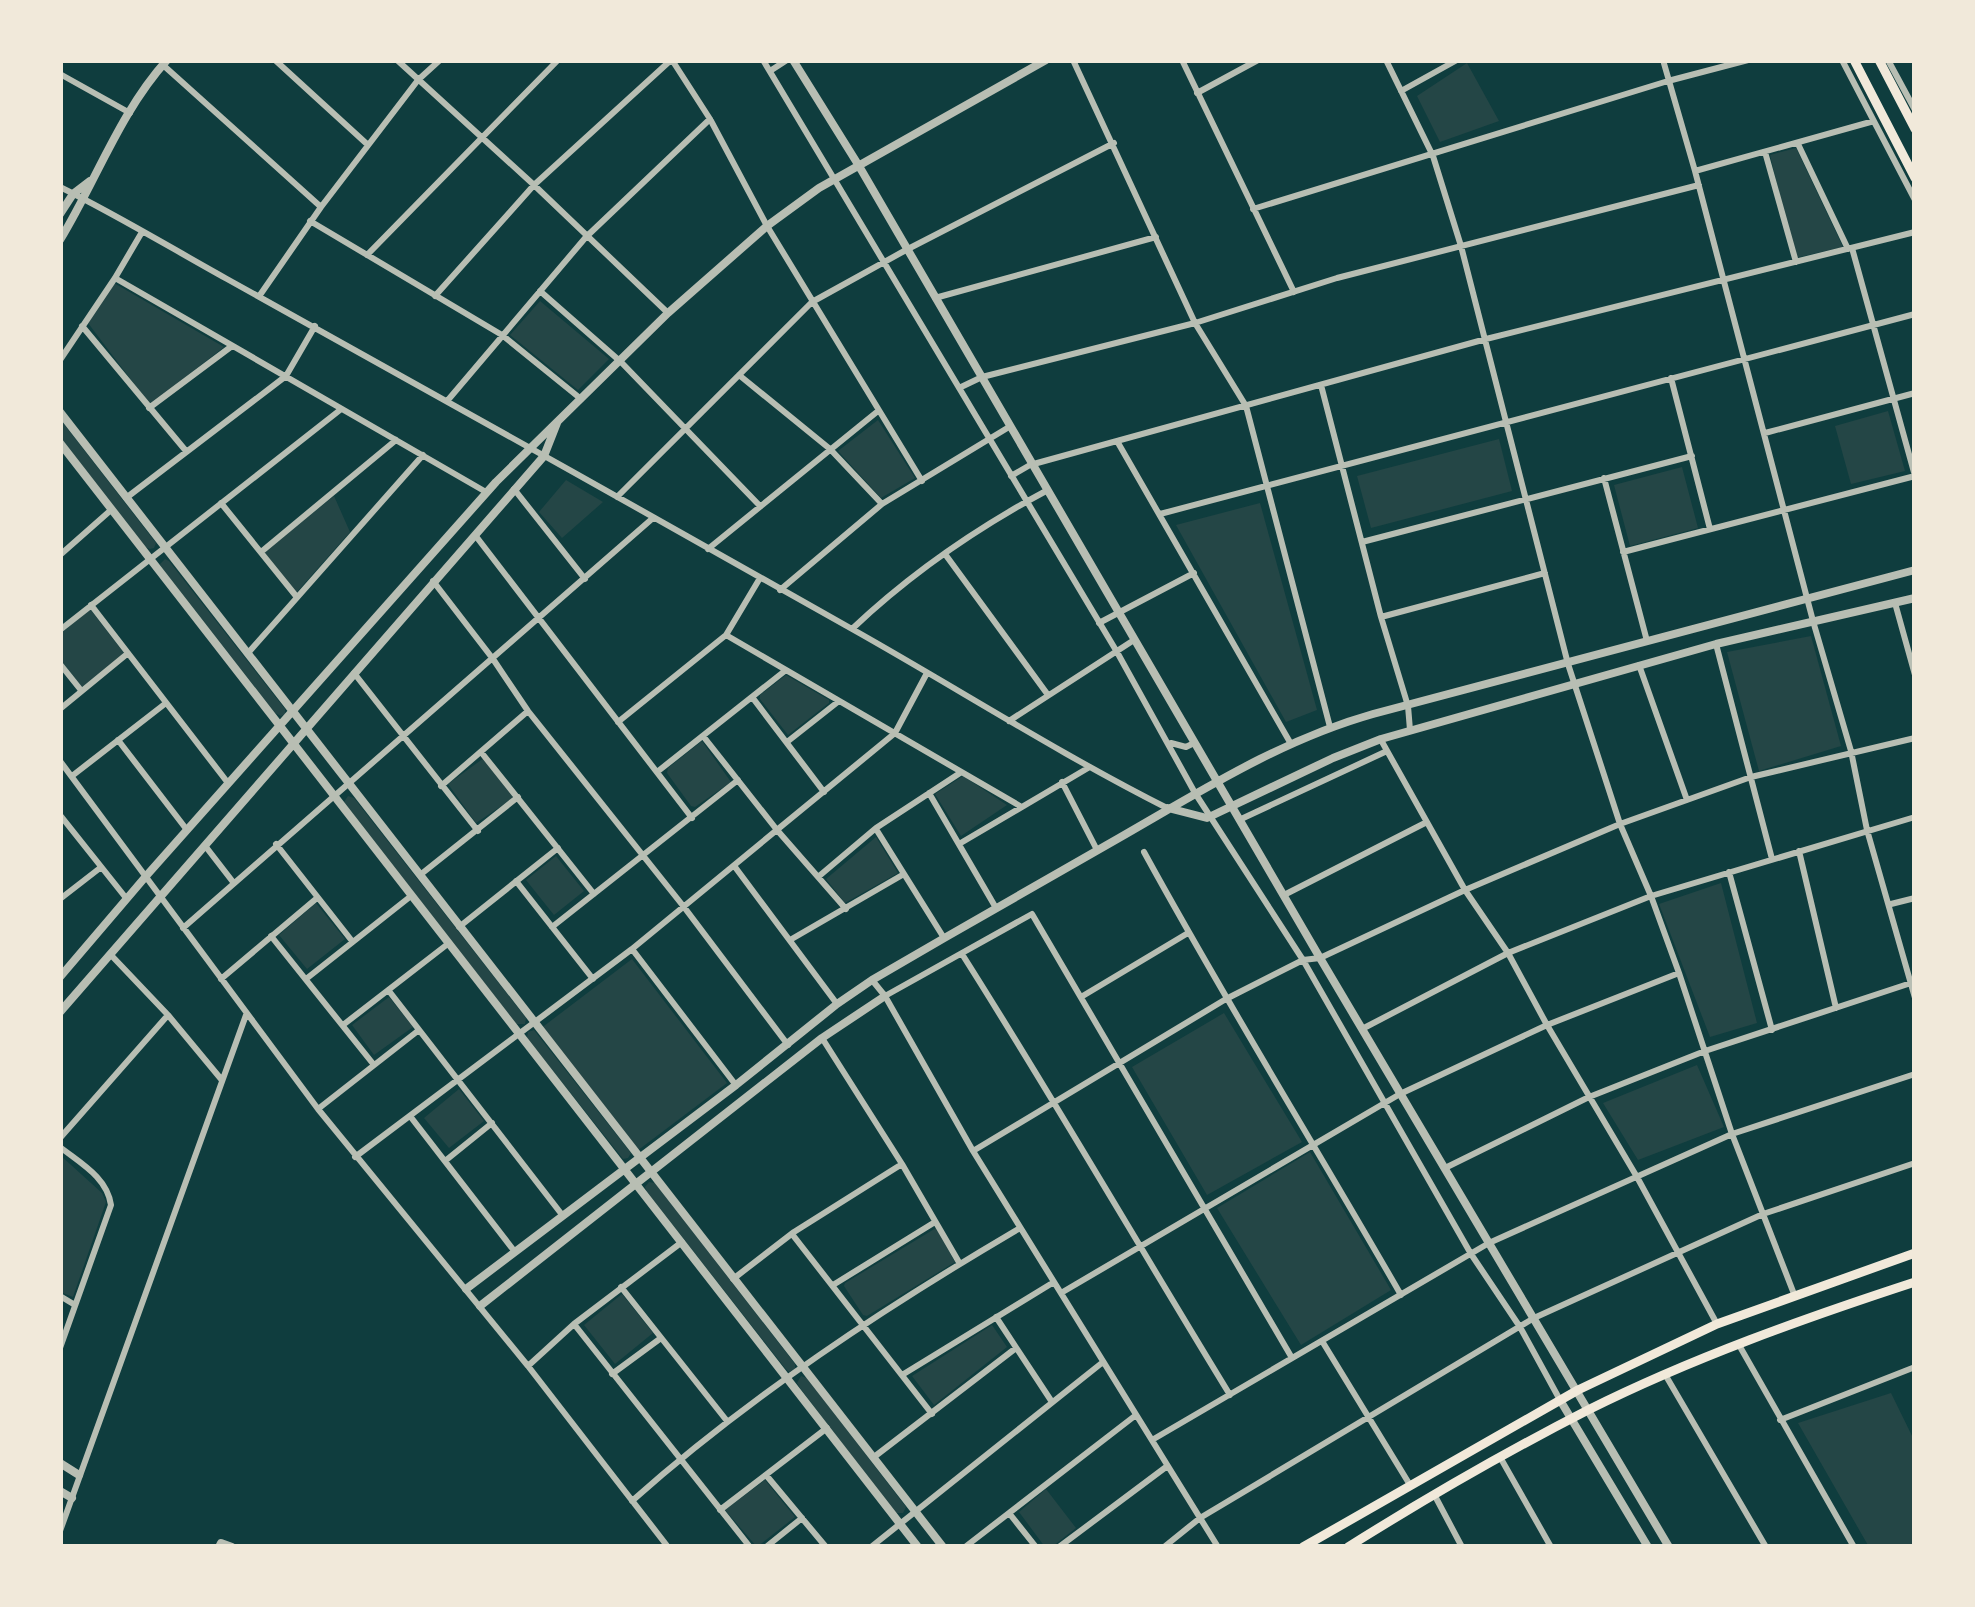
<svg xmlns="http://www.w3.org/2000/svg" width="1975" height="1607" font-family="'Nunito Sans',sans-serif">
<rect width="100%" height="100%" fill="#0f3d3e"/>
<path fill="#244646" d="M1467 63 1499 121 1440 142 1417 96Z
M1796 148 1843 247 1795 258 1770 155Z
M114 283 224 347 150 405 88 323Z
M540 301 609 359 578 390 510 335Z
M1888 411 1905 471 1851 484 1835 426Z
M60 419 156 543 154 548 150 549 145 547 60 437Z
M878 420 915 478 881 498 838 451Z
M1499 439 1512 491 1371 528 1357 476Z
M1682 467 1698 528 1630 546 1614 485Z
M566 480 603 502 562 538 539 512Z
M334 496 350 532 296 593 264 552Z
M1260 503 1317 710 1286 722 1176 525Z
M165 559 169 561 285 709V714L281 716 275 713 162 568 160 564Z
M90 609 124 653 82 687 60 659V634Z
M1811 636 1841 746 1759 771 1727 652Z
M786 675 829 700V703L788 735 760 699V695Z
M702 741 731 782 695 807 691 806 667 773 668 768Z
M484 758 512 795V799L476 823 448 784Z
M963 776 1007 805 961 836 935 794Z
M348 796 354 798 526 1018 525 1024H516L344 802Z
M876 837 898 873 845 903 826 879Z
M556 856 584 891 554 915 526 880Z
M1721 883 1757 1023 1710 1037 1659 904Z
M316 903 345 939 307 969 279 935Z
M632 959 727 1083 637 1151 540 1029Z
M389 997 413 1027 374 1055 352 1025Z
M1224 1013 1302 1142 1207 1195 1132 1067Z
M534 1030 631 1153 628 1158 623 1159 527 1038 528 1032Z
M1697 1065 1724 1127 1638 1160 1603 1103Z
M459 1089 484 1121 449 1148 424 1118Z
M1310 1152 1391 1290 1301 1345 1217 1208Z
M60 1155 102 1193 106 1202 73 1297 60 1292Z
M649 1182 655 1183 795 1364V1369L789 1372 785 1368 647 1192 645 1187Z
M936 1228 955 1262 867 1316 863 1315 844 1286 845 1283Z
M622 1294 653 1333 615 1364 584 1325Z
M992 1325 1007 1347 934 1405 912 1376Z
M801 1376 807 1378 906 1507 903 1513H895L800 1388 797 1383Z
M1891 1393 1915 1442V1546L1869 1547 1798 1423Z
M765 1480 795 1517 757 1547 725 1510Z
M1046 1489 1076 1528 1052 1547H1045L1019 1512Z"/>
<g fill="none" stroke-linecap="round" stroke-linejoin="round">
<path stroke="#b8beb3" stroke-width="6" d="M275 60 368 145
M397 60 534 185 668 313
M672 60 710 119 767 226 922 481
M763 60 1117 652 1195 793 1303 960 1471 1254 1520 1327 1560 1400
M1073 60 1195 323 1246 406 1330 727
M1182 60 1294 292
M1386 60 1433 156 1461 246 1568 664 1620 824 1651 896 1679 973 1732 1134 1794 1294
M1663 60 1695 171 1813 621 1851 751 1867 830 1915 998
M1842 60 1915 200
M1888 60 1915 110
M163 65 321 207
M770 71 787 60
M60 74 130 113
M1401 91 1457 60
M1197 93 1258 60
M1798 144 1848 249
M1765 152 1796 262
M1695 171 1874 121
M60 187C117 215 171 248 227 279 436 394 644 512 852 629 957 688 1058 753 1167 808
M1253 209 1668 81 1748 60
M310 221 502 335 581 399
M1852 248 1915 476
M367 255 558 60
M115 278 486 492
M540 291 621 362 760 506
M260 295 321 207 418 80 440 60
M435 296 534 185 671 60
M935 298 1156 237
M82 326 186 451
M60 360 115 278 142 232
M739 375 830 449 882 504
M1671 378 1710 529
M1321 385 1381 617 1408 706 1410 730
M959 388 982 377 1195 323 1337 278 1699 185
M448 400 586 237 710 119
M149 408 232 346
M1765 433 1915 393
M1117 441 1291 744
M1011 476 1030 465 1486 339 1915 232
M1604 478 1647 641
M514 489 585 579
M617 497 812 302 906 250 1114 143
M126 498 286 376 315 326
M221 503 296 596
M1160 514 1915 314
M475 535 692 818
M1362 542 1692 456
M708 549 878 411
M261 552 396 440
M1623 552 1915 476
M945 554 1048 695
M60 555 111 510
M433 581 493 659 528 711 684 907 788 1045
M780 590 882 504 1009 427
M1895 603 1915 675
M91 605 228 783
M1381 617 1545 573
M1099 623 1194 573
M852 629C909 575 977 528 1046 491
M60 630 340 410
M726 635 1020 806
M1716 644 1772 859
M248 653 423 455
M60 664 80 689
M1639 665 1687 800
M354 673 478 831
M752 697 824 792
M60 709 127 654
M1009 721 1134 640
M618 722 726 635 760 578
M703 736 777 830 846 909
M118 740 187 830
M1381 740 1465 890 1508 953 1547 1025 1637 1177 1717 1324
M787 742 839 701
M1171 743 1186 747 1194 743
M481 752 594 894
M60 761 318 1109 528 1366 668 1547
M657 772 786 670
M72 776 166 703
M1062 782 1097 850
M441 786 528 711
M929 793 996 908
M60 815 126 898
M1239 820 1387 751
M876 829 944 938
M276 844 352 941
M959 844 1088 768
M206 847 233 882
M1799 851 1836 1008
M1144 852C1226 1002 1316 1147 1401 1295
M735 867 837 1004
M1729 872 1772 1030
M420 875 518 797
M818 877 876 828 960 773
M516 881 593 979
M1284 895 1425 823
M60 899 100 868
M1891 904 1915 898
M459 927 558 848
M552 927 738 780
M183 928 653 518
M271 936 374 1065
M790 940 904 874
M632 949 735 1084
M110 954 168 1015 221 1079
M962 954C1054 1099 1140 1248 1230 1395
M221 979 317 898
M306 979 411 896
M872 980 885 996 973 1151 1218 1547
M389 991 563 1216
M885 996 1032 914 1292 1358
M1081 997 1188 933
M343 1025 449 943
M1362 1029 1508 953 1651 896 1915 817
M822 1038 902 1164 960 1264
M318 1109 419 1030
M410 1116 515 1252
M60 1138 168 1015
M60 1147C80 1163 107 1177 111 1205L60 1348
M973 1151 1226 999 1303 960 1320 958 1465 890 1620 824 1751 777 1915 738
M355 1157 632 949 895 733 927 673
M445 1161 492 1123
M1445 1168 1589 1097 1705 1051 1911 983
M792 1234 932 1414
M733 1279 794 1232 902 1164
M833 1285 935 1222
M621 1287 727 1421
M1061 1293 1400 1094 1547 1025 1679 973
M60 1296 75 1305
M996 1317 1052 1402
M574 1324 750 1547
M1322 1341 1410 1485
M1739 1345 1854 1547
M528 1366 574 1324 682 1242
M612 1374 661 1338
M902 1375 1054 1282
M1666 1376 1766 1547
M1780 1420 1915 1367
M1152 1440 1489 1243 1732 1134 1915 1074
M874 1457 1016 1348
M1500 1457 1551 1547
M766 1475 826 1547
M1435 1496 1462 1547
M632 1501C750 1396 884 1308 1020 1228
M720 1510 827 1428
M1009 1513 1036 1547
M60 1531 246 1015
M766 1547 802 1518
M871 1547 1103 1362
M965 1547 1136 1415
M1059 1547 1166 1467
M1164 1547 1200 1518 1534 1318 1763 1214 1915 1163"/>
<path stroke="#b8beb3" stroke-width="8" d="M793 60 859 166 1320 958 1669 1547
M60 214 73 194 90 181
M60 240C96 181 120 112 167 60
M60 412 943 1547
M60 443 918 1547
M1168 808 1207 818 1333 758 1381 739 1716 644 1915 598
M60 977 147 875 496 482 668 313 767 226 819 188 1046 60
M60 1012 544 456 557 423
M466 1289 736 1085 837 1004 872 980C954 932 1037 885 1119 838 1201 791 1281 740 1373 714L1915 570
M480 1306 822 1038 885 996
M1560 1400 1648 1547
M60 1463 79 1475
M60 1491 72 1498
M219 1547 221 1543 232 1547"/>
<path stroke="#f1e9da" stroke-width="9" d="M1854 60 1915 178
M1879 60 1915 129"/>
<path stroke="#f1e9da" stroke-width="9" d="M1303 1547 1578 1390 1717 1324 1915 1253
M1348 1547C1426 1498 1506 1452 1588 1410 1692 1358 1805 1318 1915 1282"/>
</g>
<rect width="1975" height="1607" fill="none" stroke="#f1e9da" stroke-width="126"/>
</svg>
